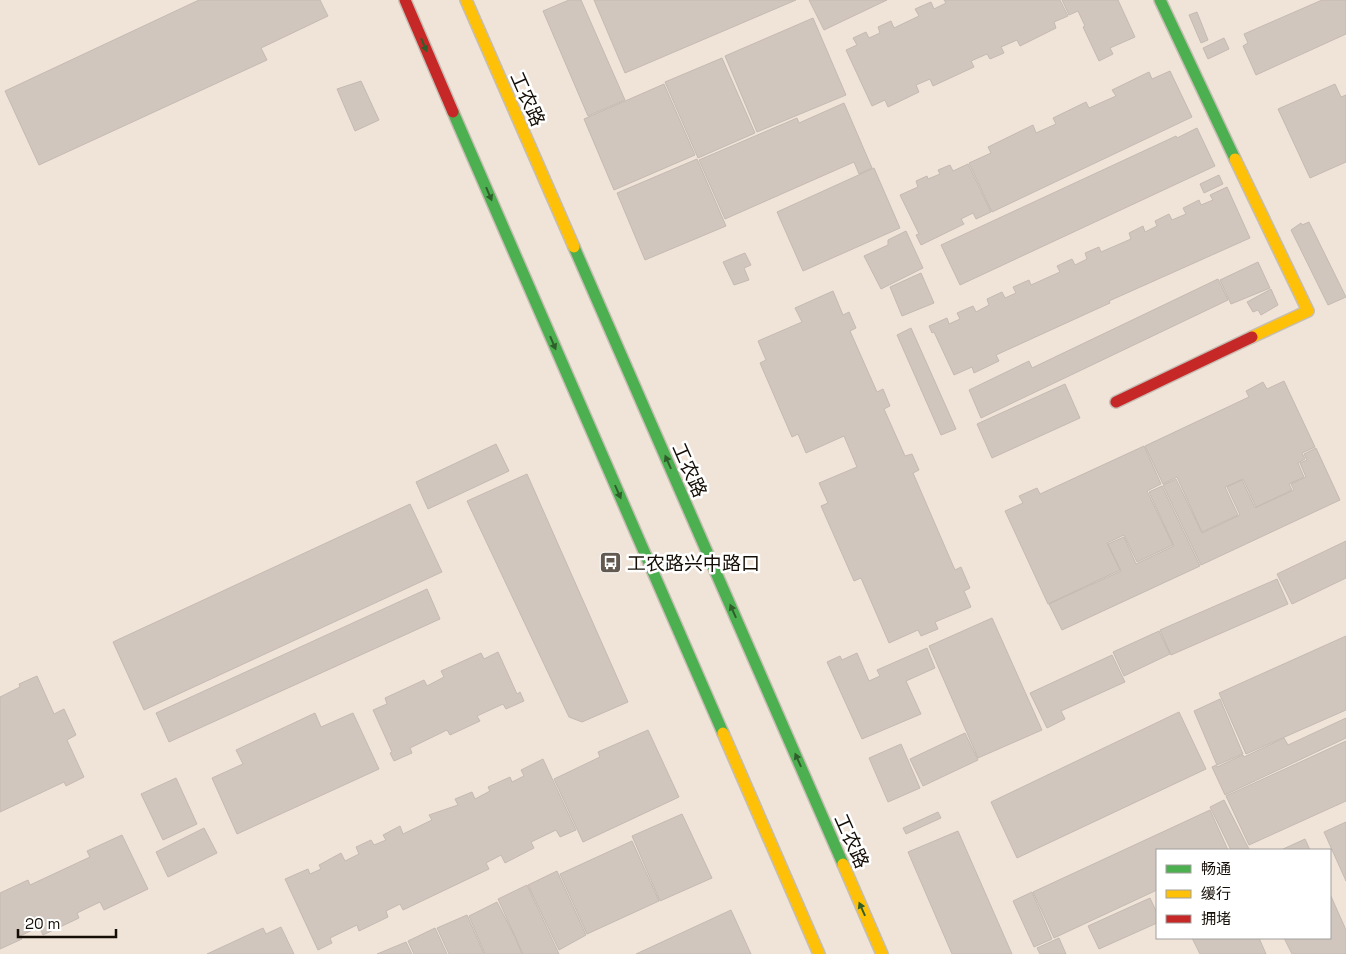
<svg xmlns="http://www.w3.org/2000/svg" width="1346" height="954" font-family="'Space Grotesk','Noto Sans SC',sans-serif">
<rect width="100%" height="100%" fill="#f0e4d8"/>
<path fill="#d1c6be" stroke="#c5bab2" d="M199 0H320L328 16 261 48 267 60 39 165 5 91Z
M569 0H581L625 100 588 116 543 11Z
M594 0H796L625 73Z
M809 0H887L824 30Z
M944 0H1060L1068 16 1054 22 1056 28 1020 46 1017 40 1001 47 1004 53 990 59 987 54 971 61 974 67 933 86 930 79 916 85 919 92 888 107 885 100 872 106 846 50 857 45 853 38 866 32 869 38 880 33 878 27 891 21 894 28 919 16 915 9 931 2 934 9 946 3Z
M1062 0H1118L1135 37 1110 48 1113 54 1099 61 1083 27 1085 26 1078 11 1069 15Z
M1322 0H1346V34L1256 75 1243 46 1248 43 1244 34Z
M1197 12 1208 40 1201 43 1189 15Z
M813 18 846 95 757 132 725 56Z
M1224 38 1229 49 1208 59 1203 48Z
M722 58 755 133 698 158 665 82Z
M1170 71 1192 117 992 212 969 163 991 153 988 147 1033 125 1036 133 1056 124 1053 118 1086 102 1089 108 1116 96 1112 90 1149 72 1152 79Z
M361 81 379 120 355 131 337 89Z
M664 84 695 155 614 190 584 119Z
M1335 84 1341 97 1346 95V162L1310 178 1278 109Z
M844 103 872 168 859 174 854 162 725 219 699 160 797 118 799 123Z
M1197 128 1215 166 960 285 941 245 1176 136 1177 138Z
M697 159 726 226 645 260 617 193Z
M968 164 991 212 976 219 973 213 961 219 964 224 921 245 916 235 919 234 900 195 918 187 916 181 927 176 928 179 940 174 938 170 950 165 953 171Z
M874 168 900 228 803 271 777 212Z
M1219 175 1223 184 1204 193 1200 184Z
M1227 187 1250 238 1109 301 1110 303 996 355 999 361 974 373 972 367 954 375 934 332 932 333 929 326 947 318 949 324 960 319 957 313 973 306 976 312 989 305 987 299 1002 292 1005 298 1016 293 1013 287 1029 280 1031 285 1060 272 1057 266 1072 259 1075 265 1087 259 1085 253 1099 247 1101 252 1131 239 1129 233 1143 226 1145 232 1157 226 1155 221 1169 214 1172 220 1186 214 1183 208 1199 200 1201 205 1213 200 1210 195Z
M1309 222 1346 297 1328 305 1291 230 1301 223 1302 225Z
M906 231 923 268 881 289 864 256 888 245V240Z
M745 253 751 265 744 268 749 280 734 285 723 262Z
M1258 262 1270 288 1231 304 1220 280Z
M921 273 934 303 902 316 890 287Z
M1218 279 1228 300 981 418 969 390 1029 361 1032 368Z
M1271 289 1278 305 1261 315 1258 310 1253 312 1247 302Z
M833 291 843 315 849 312 856 328 850 331 877 392 883 389 890 406 884 409 905 456 912 454 919 470 913 473 955 570 961 567 970 588 964 591 971 607 935 622 938 629 921 636 918 630 889 643 861 578 854 581 821 506 828 503 819 483 857 467 844 436 806 453 798 434 792 437 760 363 766 360 758 341 802 322 795 308Z
M911 328 956 429 941 435 897 335Z
M1284 381 1315 447 1302 453 1305 459 1298 463 1304 477 1289 484 1292 490 1256 507 1243 479 1225 487 1238 515 1202 532 1177 477 1163 484 1145 446 1249 397 1246 391 1263 382 1267 389Z
M1065 384 1080 418 992 458 977 424Z
M496 444 509 471 428 509 416 482Z
M1144 446 1161 484 1147 491 1173 545 1137 562 1124 535 1107 543 1120 570 1048 604 1005 511 1023 503 1019 496 1037 488 1040 494Z
M1316 448 1340 500 1201 565 1163 485 1176 479 1202 533 1240 515 1227 487 1242 480 1255 508 1294 490 1291 484 1306 477 1300 463 1307 460 1304 454Z
M527 474 628 702 582 722 569 717 467 501Z
M1162 486 1200 566 1062 630 1049 604 1121 571 1108 544 1124 537 1136 564 1174 546 1149 492Z
M410 504 442 572 144 710 113 642Z
M1346 541V578L1292 604 1277 574Z
M1277 579 1288 604 1171 655 1160 630Z
M427 589 440 619 169 742 156 713Z
M992 618 1042 730 978 758 929 646Z
M1159 631 1170 654 1124 676 1113 652Z
M1346 636V710L1246 754 1219 693Z
M927 648 935 668 906 681 921 714 862 739 827 662 840 656 842 660 857 653 869 681 880 676 877 670Z
M498 652 517 694 520 692 524 701 506 709 503 704 477 716 480 721 450 735 447 730 410 748 412 753 394 761 390 753 392 752 373 710 387 704 385 698 424 680 427 686 444 677 441 671 481 653 484 659Z
M1112 655 1125 682 1061 711 1065 719 1047 728 1030 693Z
M37 676 54 714 64 709 76 735 67 740 84 777 66 786 64 782 0 812V697L20 687 19 684Z
M1220 699 1243 754 1217 765 1194 711Z
M1179 712 1206 769 1017 858 991 802Z
M315 713 321 727 353 713 379 769 237 834 212 778 243 764 236 750Z
M1346 718V738L1225 795 1212 767 1216 765 1217 767 1243 755 1244 757 1284 738 1288 745Z
M648 730 679 797 583 842 554 779 600 757 598 752Z
M965 733 978 760 923 786 910 759Z
M1346 741V801L1249 845 1226 796Z
M901 744 920 788 888 802 869 758Z
M543 759 576 830 560 837 556 830 531 842 534 848 505 863 501 855 486 863 489 869 403 910 400 904 386 911 388 917 359 931 357 925 330 938 332 943 318 950 285 879 308 869 310 874 321 869 319 865 341 853 345 861 359 854 356 847 371 840 374 845 386 840 383 835 400 826 403 834 432 820 429 815 458 805 455 799 472 792 475 799 490 791 488 787 510 777 512 782 524 776 521 770Z
M176 778 197 824 163 840 141 794Z
M1224 800 1249 849 1231 850 1210 807Z
M1210 810 1228 850H1157V890L1054 938 1033 892Z
M938 812 941 818 906 834 903 828Z
M682 814 712 878 660 901 632 836Z
M1346 822V881L1324 832Z
M204 828 217 853 168 877 156 852Z
M958 831 1012 954H952L908 852Z
M122 835 148 889 104 910 100 902 77 913 79 918 43 935 39 927 20 936 22 939 0 949V893L28 880 30 885 90 857 87 851Z
M1305 839 1310 850H1281Z
M632 841 659 901 587 934 560 874Z
M557 871 586 935 559 950 528 885Z
M527 885 559 954H523L498 899Z
M1032 892 1052 939 1034 947 1013 901Z
M1330 894 1346 930V954H1292L1284 938H1330Z
M1150 898 1157 913V923L1099 949 1088 926Z
M497 902 515 937 522 954H485L469 916Z
M731 910 751 954H636Z
M467 915 484 954H449L437 928Z
M281 927 294 954H207L263 928 266 934Z
M435 928 447 954H414L408 941Z
M1059 938 1066 954H1040L1037 948Z
M1192 938H1259L1266 954H1200Z
M406 942 412 954H377Z"/>
<g fill="none" stroke-linecap="round" stroke-linejoin="round">
<defs>
<path id="fast" d="M1160 0 1235 159
M453 112 723 733
M574 247 843 864"/>
<path id="slow" d="M466 0 574 247
M1235 159 1308 311 1252 337
M723 733 819 954
M843 864 882 954"/>
<path id="jam" d="M405 0 453 112
M1116 402 1252 337"/>
</defs>
<use href="#fast" stroke="#c6bdb3" stroke-width="14"/>
<use href="#slow" stroke="#c6bdb3" stroke-width="14"/>
<use href="#jam" stroke="#c6bdb3" stroke-width="14"/>
<use href="#fast" stroke="#4caf50" stroke-width="11"/>
<use href="#slow" stroke="#ffc107" stroke-width="11"/>
<use href="#jam" stroke="#c62828" stroke-width="11"/>
</g>
<defs><path id="oneway-solid" d="M-6-.8H1V-3.2L6.5 0L1 3.2V.8H-6Z" transform="scale(1.25)"/></defs>
<g fill="#305e2b">
<use href="#oneway-solid" transform="translate(424 45) rotate(67)"/>
<use href="#oneway-solid" transform="translate(489 194) rotate(67)"/>
<use href="#oneway-solid" transform="translate(553 343) rotate(67)"/>
<use href="#oneway-solid" transform="translate(668 462) rotate(-114)"/>
<use href="#oneway-solid" transform="translate(618 492) rotate(66)"/>
<use href="#oneway-solid" transform="translate(733 611) rotate(-114)"/>
<use href="#oneway-solid" transform="translate(798 760) rotate(-114)"/>
<use href="#oneway-solid" transform="translate(862 909) rotate(-114)"/>
</g>
<defs>
<symbol id="bus-square" viewBox="-11 -11 22 22"><rect x="-9" y="-9" width="18" height="18" rx="4" fill="#625950" stroke="#fff"/><path d="M-5-6H5V4H4V6H2V4H-2V6H-4V4H-5ZM-3.5-4V0h7V-4ZM-3.5 1.2v1.5H-2V1.2ZM2 1.2v1.5H3.5V1.2Z" fill="#fff"/></symbol>
</defs>
<g fill-rule="evenodd">
<use href="#bus-square" x="598" y="550" width="25" height="25"/>
</g>
<g text-anchor="middle" stroke-width="5" stroke-linejoin="round" paint-order="stroke">
<g font-size="19" fill="#150e06" stroke="#fff">
<text transform="translate(528 99) rotate(66)" y="7">工农路</text>
<text transform="translate(690 470) rotate(66)" y="7">工农路</text>
<text transform="translate(852 841) rotate(66)" y="7">工农路</text>
</g>
<g font-size="19" fill="#150e06" stroke="#fff" text-anchor="start">
<text x="627" y="570">工农路兴中路口</text>
</g>
</g>
<rect x="1156" y="849" width="175" height="90" fill="#ffffff" stroke="#a19f9b"/>
<rect x="1166" y="865" width="25" height="8" fill="#4caf50" stroke="#a19f9b"/>
<text x="1201" y="874" font-size="15" fill="#150e06">畅通</text>
<rect x="1166" y="890" width="25" height="8" fill="#ffc107" stroke="#a19f9b"/>
<text x="1201" y="899" font-size="15" fill="#150e06">缓行</text>
<rect x="1166" y="915" width="25" height="8" fill="#c62828" stroke="#a19f9b"/>
<text x="1201" y="924" font-size="15" fill="#150e06">拥堵</text>
<path d="M18 929v8h98v-8" fill="none" stroke="#150e06" stroke-width="2.5"/>
<text x="25" y="929" font-size="15" fill="#150e06" stroke="#ffffff" stroke-width="4" paint-order="stroke">20 m</text>
</svg>
